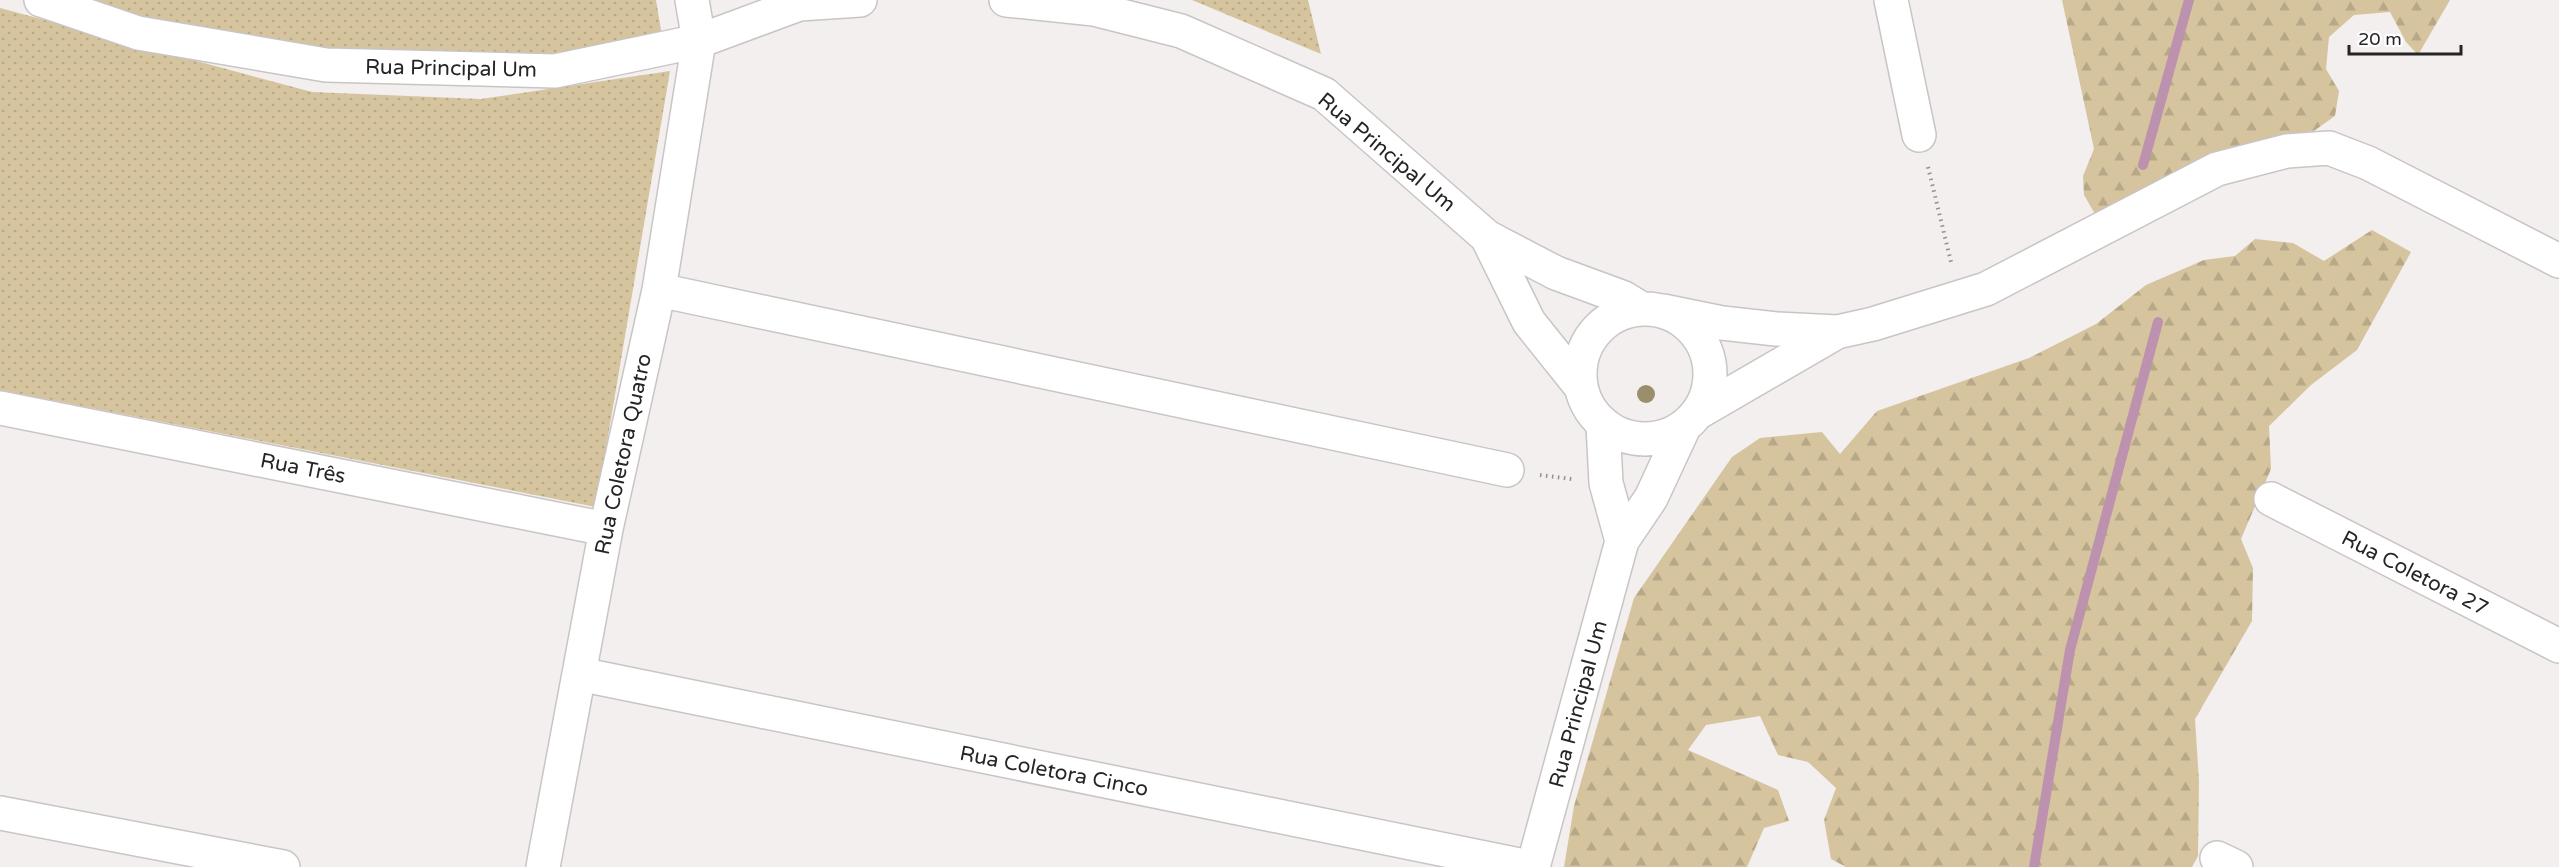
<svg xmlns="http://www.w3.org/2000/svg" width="2559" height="867" font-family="'Varela Round',sans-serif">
<defs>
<pattern id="grass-dots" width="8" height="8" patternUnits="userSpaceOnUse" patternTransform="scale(1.5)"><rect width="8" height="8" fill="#d5c49e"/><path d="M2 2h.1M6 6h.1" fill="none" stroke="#b7a888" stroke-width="1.8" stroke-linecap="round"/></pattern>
<pattern id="forest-firs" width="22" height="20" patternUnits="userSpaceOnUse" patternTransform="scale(1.5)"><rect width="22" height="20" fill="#d5c49e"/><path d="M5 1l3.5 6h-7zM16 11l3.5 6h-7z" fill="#b7a888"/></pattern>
</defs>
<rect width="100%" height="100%" fill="#f3efee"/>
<path fill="url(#grass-dots)" d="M70 0H656L663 42 523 67 273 52Z
M1192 0H1308L1321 54Z
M0 8 312 92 481 99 670 71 596 507 0 390Z"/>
<path fill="url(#forest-firs)" d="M2062 0H2450L2418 55 2406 42 2390 12 2354 15 2329 37 2326 69 2339 91 2335 116 2311 133 2095 214 2084 195 2083 176 2094 149Z
M2372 230 2411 252 2357 350 2311 385 2269 426 2271 469 2241 539 2253 568 2252 621 2195 719 2199 782 2198 856 2192 867H1846L1831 859 1824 820 1836 788 1808 762 1778 755 1760 716 1706 725 1688 750 1778 790 1789 821 1764 828 1747 867H1564L1574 806 1634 598 1732 457 1760 438 1822 432 1840 454 1877 411 2029 358 2096 324 2146 285 2204 260 2235 256 2255 239 2293 243 2324 261Z"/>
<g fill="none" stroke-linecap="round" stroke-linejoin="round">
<path stroke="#bd92ae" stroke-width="10" d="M2143 165 2189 0
M2034 867 2070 650 2158 322"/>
<defs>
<path id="minor" d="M41 0 138 33 326 65 555 71 699 41 799 4 860 0
M1006 0 1094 9 1181 31 1324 94 1487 237 1556 273 1624 298 1642 309
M1891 0 1919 135
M1487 237 1529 322 1581 387
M659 290 1507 470
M1580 374a65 65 0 1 1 130 0a65 65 0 1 1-130 0Z
M1663 311 1722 323 1776 329 1837 332 1873 324 1986 289 2217 169 2287 151 2329 148 2368 163 2559 261
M0 408 606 529
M1699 412 1837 332
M1603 425 1606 483 1622 541
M2271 499 2559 646
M579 674 1529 867
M0 813 283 867
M2217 858 2236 867
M543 867 606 529 659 290 699 41 692 0
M1533 867 1622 541 1651 498 1684 427"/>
</defs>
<use href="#minor" stroke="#c9c5c5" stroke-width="36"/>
<path stroke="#949190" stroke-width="4" stroke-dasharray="1.5 4.5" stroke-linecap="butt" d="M1928 167 1951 262
M1540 475 1572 479"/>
<use href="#minor" stroke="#fff" stroke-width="33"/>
</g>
<circle fill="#9b8e6d" cx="1646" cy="394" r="9"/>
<g text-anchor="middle" stroke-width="6" stroke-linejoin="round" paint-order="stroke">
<g font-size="21" fill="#262424" stroke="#fff">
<text transform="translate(451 68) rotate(1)" y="7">Rua Principal Um</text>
<text transform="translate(1387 152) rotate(40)" y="7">Rua Principal Um</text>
<text transform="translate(623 454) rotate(-78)" y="7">Rua Coletora Quatro</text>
<text transform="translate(303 468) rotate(11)" y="7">Rua Três</text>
<text transform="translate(2415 573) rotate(27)" y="7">Rua Coletora 27</text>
<text transform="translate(1578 704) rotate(-75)" y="7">Rua Principal Um</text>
<text transform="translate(1054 771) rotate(11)" y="7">Rua Coletora Cinco</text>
</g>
</g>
<path d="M2349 45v9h112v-9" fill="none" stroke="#262424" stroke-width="3"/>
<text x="2358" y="45" font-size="18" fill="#262424" stroke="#ffffff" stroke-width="4.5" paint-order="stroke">20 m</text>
</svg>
